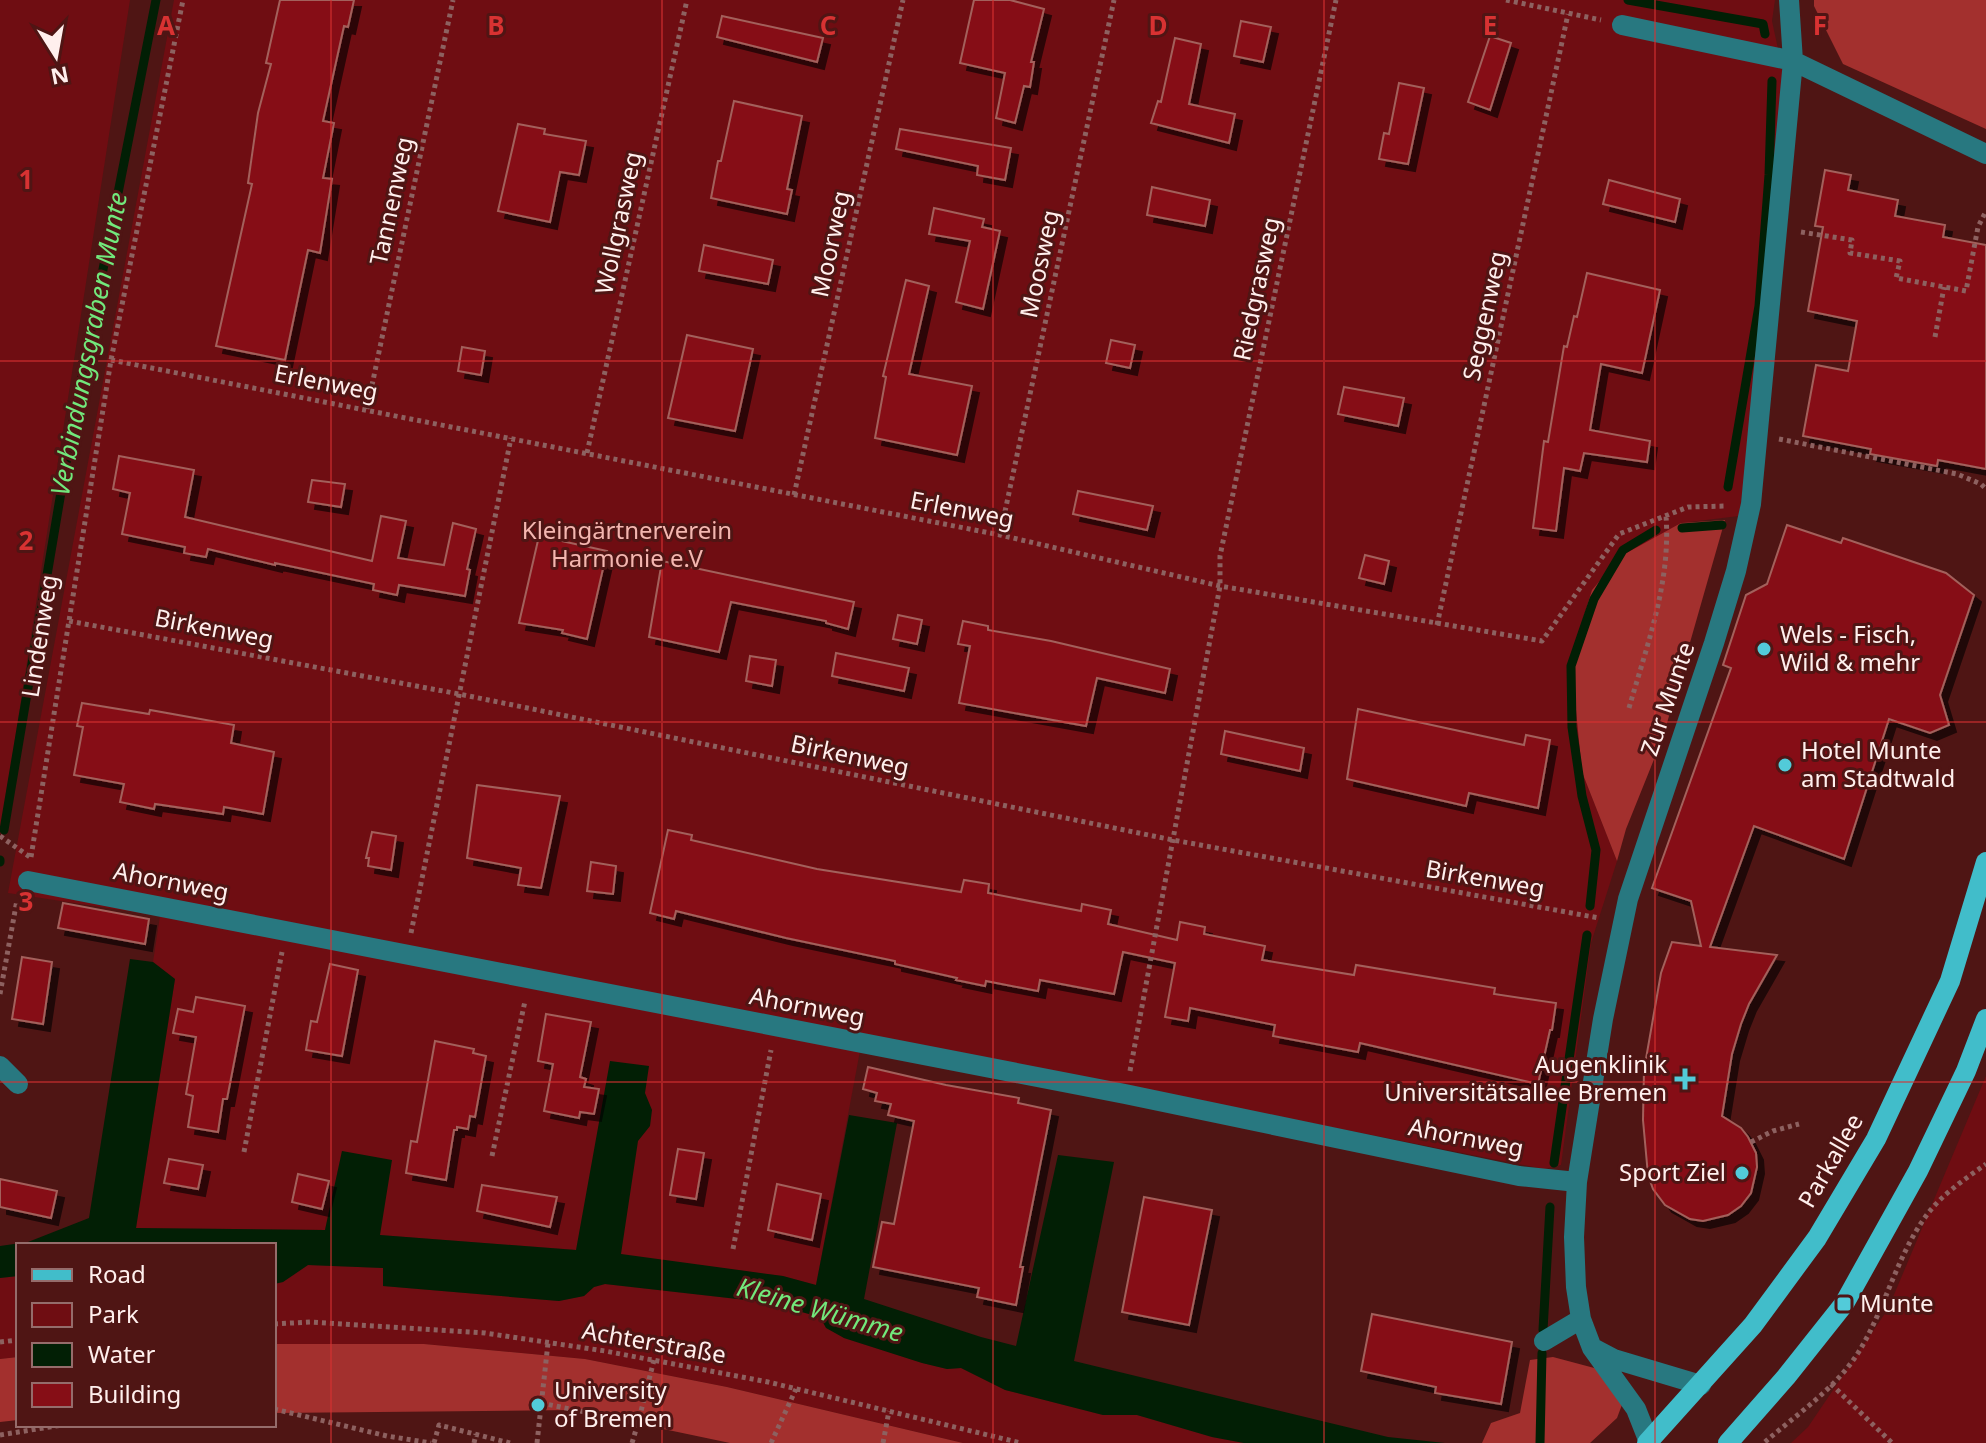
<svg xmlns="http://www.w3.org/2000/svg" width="1986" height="1443" font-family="'Noto Sans',sans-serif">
<defs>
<filter id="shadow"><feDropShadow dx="7" dy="7" stdDeviation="0" flood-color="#0009"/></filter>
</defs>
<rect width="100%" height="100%" fill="#4f1514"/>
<path fill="#6f0d12" d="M0 0H130L0 835Z
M174 0H1775L1772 21 1784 77 1762 349 1739 516 1681 523 1582 772 1617 861 1591 943 1561 1165 1544 1169 863 1035 816 1285 782 1276 577 1250 379 1235 342 1151 325 1230 136 1228 175 979 153 962 160 916 8 893Z
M1986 1076V1443H1791L1808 1427 1888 1309Z
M308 1265 384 1268 383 1286 559 1301 584 1296 594 1287 605 1284 765 1302 820 1317 844 1338 923 1363 947 1369 961 1368 1006 1390 1103 1415H1137L1212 1437 1244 1443H963L727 1387 585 1359 424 1344H274V1284L283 1282Z
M18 1276V1357L0 1359V1278Z"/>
<path fill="#a3302e" d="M1814 0H1986V129L1843 64 1814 6Z
M1725 520 1663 737 1626 829 1617 861 1582 772 1571 658 1592 590 1621 556 1681 523Z
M424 1344 585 1359 727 1387 963 1443H730L573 1410 274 1413V1344Z
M18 1357V1420L0 1422V1359Z
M1553 1357 1598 1369 1623 1402 1617 1418 1590 1443H1482L1491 1423 1520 1413 1530 1360Z"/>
<path fill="#021f05" d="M130 959 153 962 175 979 136 1228 325 1230 342 1151 392 1160 380 1235 576 1250 610 1061 649 1066 645 1093 652 1110 650 1126 638 1141 621 1254 783 1276 816 1285 849 1115 897 1123 864 1299 981 1337 1016 1346 1058 1155 1114 1162 1074 1361 1388 1437 1445 1443H1244L1212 1437 1137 1415H1103L1005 1390 961 1368 947 1369 922 1363 844 1338 826 1328 820 1317 765 1302 605 1284 594 1287 584 1296 559 1301 383 1286V1268L308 1265 283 1282 274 1284V1245H18V1276L0 1278V1246L28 1242 89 1218Z"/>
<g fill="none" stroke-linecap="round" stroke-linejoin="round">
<path stroke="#021f05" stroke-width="9" d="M1628 0 1763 24 1765 34
M1728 487 1759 306 1769 175 1772 81
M1682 528 1722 525
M4 830 72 427 156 0
M0 862V860
M1590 906 1596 850 1582 796 1572 727 1571 666 1594 599 1623 550 1656 530
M1554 1163 1587 935
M1543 1330 1550 1207
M1540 1443 1542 1353"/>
</g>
<path fill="#860e16" stroke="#a3605b" stroke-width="2" filter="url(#shadow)" d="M280 0H354L348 27 344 26 323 121 334 123 323 178 332 179 320 253 308 250 285 360 216 346 252 184 248 183 258 113 271 64 266 63Z
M974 0H1010L1044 9 1031 62H1034L1030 87 1024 86 1015 123 996 118 1005 73 960 63Z
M722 16 823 38 817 62 717 37Z
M1241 21 1271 27 1263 62 1234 56Z
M1490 36 1511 43 1490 110 1468 102Z
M1175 38 1201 44 1189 104 1235 114 1229 143 1151 123 1158 101 1161 102Z
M1399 83 1424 88 1408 164 1379 159 1384 133 1389 134Z
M734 101 802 116 787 189 792 190 787 214 711 198 718 161H721Z
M518 124 545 129 544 134 586 141 579 175 560 172 550 222 498 211Z
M900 129 1011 148 1005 180 977 175 978 166 896 149Z
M1825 170 1851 175 1848 190 1898 200 1895 216 1945 225 1943 237 1986 245V469L1938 460 1937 466 1870 454 1871 449 1803 436 1816 365 1848 371 1857 321 1808 311 1823 227 1815 226Z
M1609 180 1680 199 1675 222 1603 204Z
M1152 187 1210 200 1205 226 1147 215Z
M934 208 984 219 982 227 1000 231 983 309 956 302 970 241 929 234Z
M704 245 773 260 768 284 699 271Z
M1587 273 1660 290 1642 373 1601 364 1590 430 1650 441 1647 462 1584 453 1580 471 1564 468 1556 531 1533 528 1544 441 1548 442 1564 346 1567 347 1574 316 1577 317Z
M906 280 929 286 909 374 972 386 957 455 875 438 886 377 883 376Z
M687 335 753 349 735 431 668 418Z
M1111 340 1135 345 1130 368 1106 363Z
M462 347 485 351 481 375 458 371Z
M1344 387 1404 398 1398 426 1338 414Z
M119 456 194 470 185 517 372 561 381 516 406 521 398 558 444 565 453 523 476 529 467 569 470 570 465 596 399 585 397 595 373 590 374 584 275 563V565L208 549 206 557 184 553 185 547 122 534 130 493 113 489Z
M312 480 345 484 341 507 308 502Z
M1078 491 1153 506 1147 530 1073 514Z
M1787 525 1841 543 1843 538 1946 573 1974 595 1940 695 1949 725 1930 733 1889 719 1844 859 1754 826 1710 947 1777 955 1749 1004 1741 1024 1732 1054 1722 1116 1741 1128 1748 1137 1756 1153 1757 1167 1751 1193 1741 1206 1728 1215 1703 1221 1690 1219 1665 1205 1653 1189 1648 1175 1643 1120 1644 1070 1661 973 1672 942 1701 946 1691 901 1652 888 1731 668 1723 665 1746 595 1767 584Z
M539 536 607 551 587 639 562 633 563 630 519 623Z
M1365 555 1389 561 1384 584 1359 578Z
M662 561 854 602 848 629 826 623V621L731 602 719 652 649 637Z
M898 615 922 620 917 644 893 639Z
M963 621 988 626V630L1051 641 1170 669 1165 693 1097 678 1086 726 959 703 970 646 958 644Z
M836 653 909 668 904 691 832 676Z
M750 656 776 660 772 686 746 681Z
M82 703 149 714 150 710 234 725 231 743 274 752 263 814 224 807 223 814 155 804 154 809 120 802 124 784 74 775 83 727 77 726Z
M1358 709 1524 745 1526 735 1550 740 1538 808 1469 793 1466 806 1347 779Z
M1225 731 1304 748 1300 771 1221 754Z
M477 785 560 796 541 888 518 885 521 868 467 858Z
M668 830 692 835 691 840 817 869 961 892 964 880 989 884 988 893 1081 911 1082 904 1111 910 1108 924 1177 940 1180 922 1205 927 1204 934 1265 946 1262 960 1354 975 1356 965 1495 988 1494 994 1556 1003 1552 1030H1550L1538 1084 1360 1043 1358 1052 1273 1036 1275 1025 1190 1008 1188 1021 1165 1017 1175 963 1123 952 1114 994 1040 980 1038 991 986 981 985 986 956 980 957 978 895 964V961L786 938 676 911 674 919 650 913Z
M372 832 396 836 391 870 368 866 369 858H366Z
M591 862 616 866 613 894 587 891Z
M63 903 149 919 145 944 58 928Z
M22 957 52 962 43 1024 12 1019Z
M330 964 358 970 342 1056 306 1050 311 1021 317 1022Z
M196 997 245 1006 227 1099H223L218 1132 188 1127 193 1096 186 1094 196 1037 173 1033 178 1009 193 1012Z
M546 1014 591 1022 580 1077 586 1079 584 1087 599 1089 594 1114 580 1112 579 1118 544 1111 553 1064 538 1061Z
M435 1041 474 1049 473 1053 486 1056 475 1117 470 1116 468 1129 457 1127V1130H454L446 1180 406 1173 411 1141 417 1142Z
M868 1067 946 1085 1019 1098 1018 1103 1051 1110 1020 1267H1023L1016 1305 977 1297 979 1288 873 1267 882 1222 894 1224 914 1121 888 1115 891 1104 875 1101 877 1093 863 1089Z
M678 1149 704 1153 696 1199 670 1195Z
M169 1159 203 1165 198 1189 164 1183Z
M298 1174 329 1181 322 1209 292 1202Z
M0 1179 57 1191 51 1218 0 1207Z
M777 1184 821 1194 812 1240 768 1230Z
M482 1185 557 1197 550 1227 477 1211Z
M1144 1197 1212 1210 1189 1325 1122 1312Z
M1372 1314 1512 1342 1501 1404 1435 1393 1436 1387 1361 1371Z"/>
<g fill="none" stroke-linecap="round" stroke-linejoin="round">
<path stroke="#8d6160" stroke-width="5" stroke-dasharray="4 4" stroke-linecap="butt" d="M1506 0 1601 20
M1801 232 1852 240 1850 253 1900 261 1896 278 1966 291 1978 227 1986 211
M1935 337 1944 287
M111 360 1000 535 1220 586 1542 641 1619 534 1688 507 1726 506
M367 409 453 0
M1779 439 1957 474 1981 484 1986 489
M587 453 687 0
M794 495 903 0
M1000 535 1114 0
M69 621 459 694 1173 840 1599 918
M1437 625 1568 14
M1629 708C1647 645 1671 582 1666 516
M0 836 30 857
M31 857 111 360 183 0
M411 933 511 438
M0 994 17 900
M1130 1071 1220 586V556L1336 0
M1751 1142 1773 1131 1799 1124
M244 1152 282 952
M492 1156 525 1001
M733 1249 771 1050
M274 1324 310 1322 485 1333 605 1351 768 1382 1021 1443
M0 1342 18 1340
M1831 1384 1892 1443
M541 1403 638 1423 654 1360
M274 1409 387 1436 431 1443
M0 1435 62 1425
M1765 1442C1796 1415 1836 1388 1858 1353 1885 1310 1896 1257 1926 1216 1941 1195 1965 1179 1986 1164
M434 1443 439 1425 510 1443
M474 1443 476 1434
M537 1443 548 1343
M632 1443 638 1423
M771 1443 796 1389
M883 1443 889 1411"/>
<path stroke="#287880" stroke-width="20" d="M1622 25 1793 61 1986 154
M28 881 1125 1094 1519 1176 1577 1182
M0 1066 18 1084
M1544 1341 1581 1319
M1595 1349 1614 1359 1701 1385
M1649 1442 1636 1409 1592 1348 1581 1319 1576 1287 1574 1237 1577 1182 1603 1019 1628 899 1714 643 1736 571 1751 504 1793 61 1789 0"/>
<path stroke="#41bdca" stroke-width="20" d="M1647 1443 1753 1325 1817 1238 1876 1139 1950 981 1986 862
M1728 1443 1786 1377 1844 1304 1918 1171 1966 1071 1986 1019"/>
</g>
<path fill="none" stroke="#d83232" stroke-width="2" stroke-opacity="0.55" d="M331 0V1443M662 0V1443M993 0V1443M1324 0V1443M1655 0V1443M0 361H1986M0 722H1986M0 1082H1986"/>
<g fill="#52cbd9" stroke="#4f1514" stroke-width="3">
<circle cx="1764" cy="649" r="8"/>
<circle cx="1785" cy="765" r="8"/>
<path d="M1681 1067h8v8h8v8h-8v8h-8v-8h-8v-8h8z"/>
<circle cx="1742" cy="1173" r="8"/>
<rect x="1836" y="1296" width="16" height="16" rx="4"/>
<circle cx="538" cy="1405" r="8"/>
</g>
<g text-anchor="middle" stroke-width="6" stroke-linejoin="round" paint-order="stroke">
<g font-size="24" fill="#ffefed" stroke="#4f1514">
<text transform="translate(392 201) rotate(-78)" y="8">Tannenweg</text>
<text transform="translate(619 223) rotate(-78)" y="8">Wollgrasweg</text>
<text transform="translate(831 244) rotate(-78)" y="8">Moorweg</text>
<text transform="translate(1040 264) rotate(-78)" y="8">Moosweg</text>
<text transform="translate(1257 289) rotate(-78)" y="8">Riedgrasweg</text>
<text transform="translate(1485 316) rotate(-78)" y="8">Seggenweg</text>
<text transform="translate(326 383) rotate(11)" y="8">Erlenweg</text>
<text transform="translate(962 510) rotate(11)" y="8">Erlenweg</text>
<text transform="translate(214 629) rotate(11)" y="8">Birkenweg</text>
<text transform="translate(40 636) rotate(-81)" y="8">Lindenweg</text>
<text transform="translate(1668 699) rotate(-71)" y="8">Zur Munte</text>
<text transform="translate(850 756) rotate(12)" y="8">Birkenweg</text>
<text transform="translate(1485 879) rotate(10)" y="8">Birkenweg</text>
<text transform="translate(171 882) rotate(11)" y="8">Ahornweg</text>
<text transform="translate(807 1007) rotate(11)" y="8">Ahornweg</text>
<text transform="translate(1466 1138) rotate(11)" y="8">Ahornweg</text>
<text transform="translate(1831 1161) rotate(-60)" y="8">Parkallee</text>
<text transform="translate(654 1343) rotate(10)" y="8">Achterstraße</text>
</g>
<g font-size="24" fill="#f4b6b0" stroke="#4f1514">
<text x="627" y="539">Kleingärtnerverein<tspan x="627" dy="28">Harmonie e.V</tspan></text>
</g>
<g font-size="24" fill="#ffefed" stroke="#4f1514" text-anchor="start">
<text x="1780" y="643">Wels - Fisch,<tspan x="1780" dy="28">Wild &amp; mehr</tspan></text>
<text x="1801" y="759">Hotel Munte<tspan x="1801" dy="28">am Stadtwald</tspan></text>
<text x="1667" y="1073" text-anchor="end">Augenklinik<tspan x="1667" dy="28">Universitätsallee Bremen</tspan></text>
<text x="1726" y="1181" text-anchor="end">Sport Ziel</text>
<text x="1860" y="1312">Munte</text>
<text x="554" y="1399">University<tspan x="554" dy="28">of Bremen</tspan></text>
</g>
<g font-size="26" font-style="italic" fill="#72e87c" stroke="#4f1514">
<text transform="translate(89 344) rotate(-79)" y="9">Verbindungsgraben Munte</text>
<text transform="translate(820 1310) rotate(16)" y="9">Kleine Wümme</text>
</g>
</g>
<g font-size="26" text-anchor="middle" font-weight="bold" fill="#d83232" stroke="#4f1514" stroke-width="6" stroke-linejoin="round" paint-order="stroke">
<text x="166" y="35">A</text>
<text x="496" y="35">B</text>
<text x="828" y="35">C</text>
<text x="1158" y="35">D</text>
<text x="1490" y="35">E</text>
<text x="1820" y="35">F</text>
<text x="26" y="189">1</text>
<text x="26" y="550">2</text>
<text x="26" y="911">3</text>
</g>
<rect x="16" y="1243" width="260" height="184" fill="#4f1514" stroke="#956c6b" stroke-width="2"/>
<rect x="32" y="1269" width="40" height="12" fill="#41bdca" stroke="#956c6b" stroke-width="2"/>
<text x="88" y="1283" font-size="24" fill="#ffefed">Road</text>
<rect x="32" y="1303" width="40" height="24" fill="#6f0d12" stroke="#956c6b" stroke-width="2"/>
<text x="88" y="1323" font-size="24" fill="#ffefed">Park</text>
<rect x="32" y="1343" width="40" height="24" fill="#021f05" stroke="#956c6b" stroke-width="2"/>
<text x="88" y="1363" font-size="24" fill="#ffefed">Water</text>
<rect x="32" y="1383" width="40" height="24" fill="#860e16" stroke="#956c6b" stroke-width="2"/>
<text x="88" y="1403" font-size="24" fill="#ffefed">Building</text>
<g transform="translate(56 56) rotate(169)" stroke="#4f1514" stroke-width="6" paint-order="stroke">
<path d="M0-6L14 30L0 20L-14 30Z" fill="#ffefed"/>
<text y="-12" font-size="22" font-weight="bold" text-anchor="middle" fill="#ffefed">N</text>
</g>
</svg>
